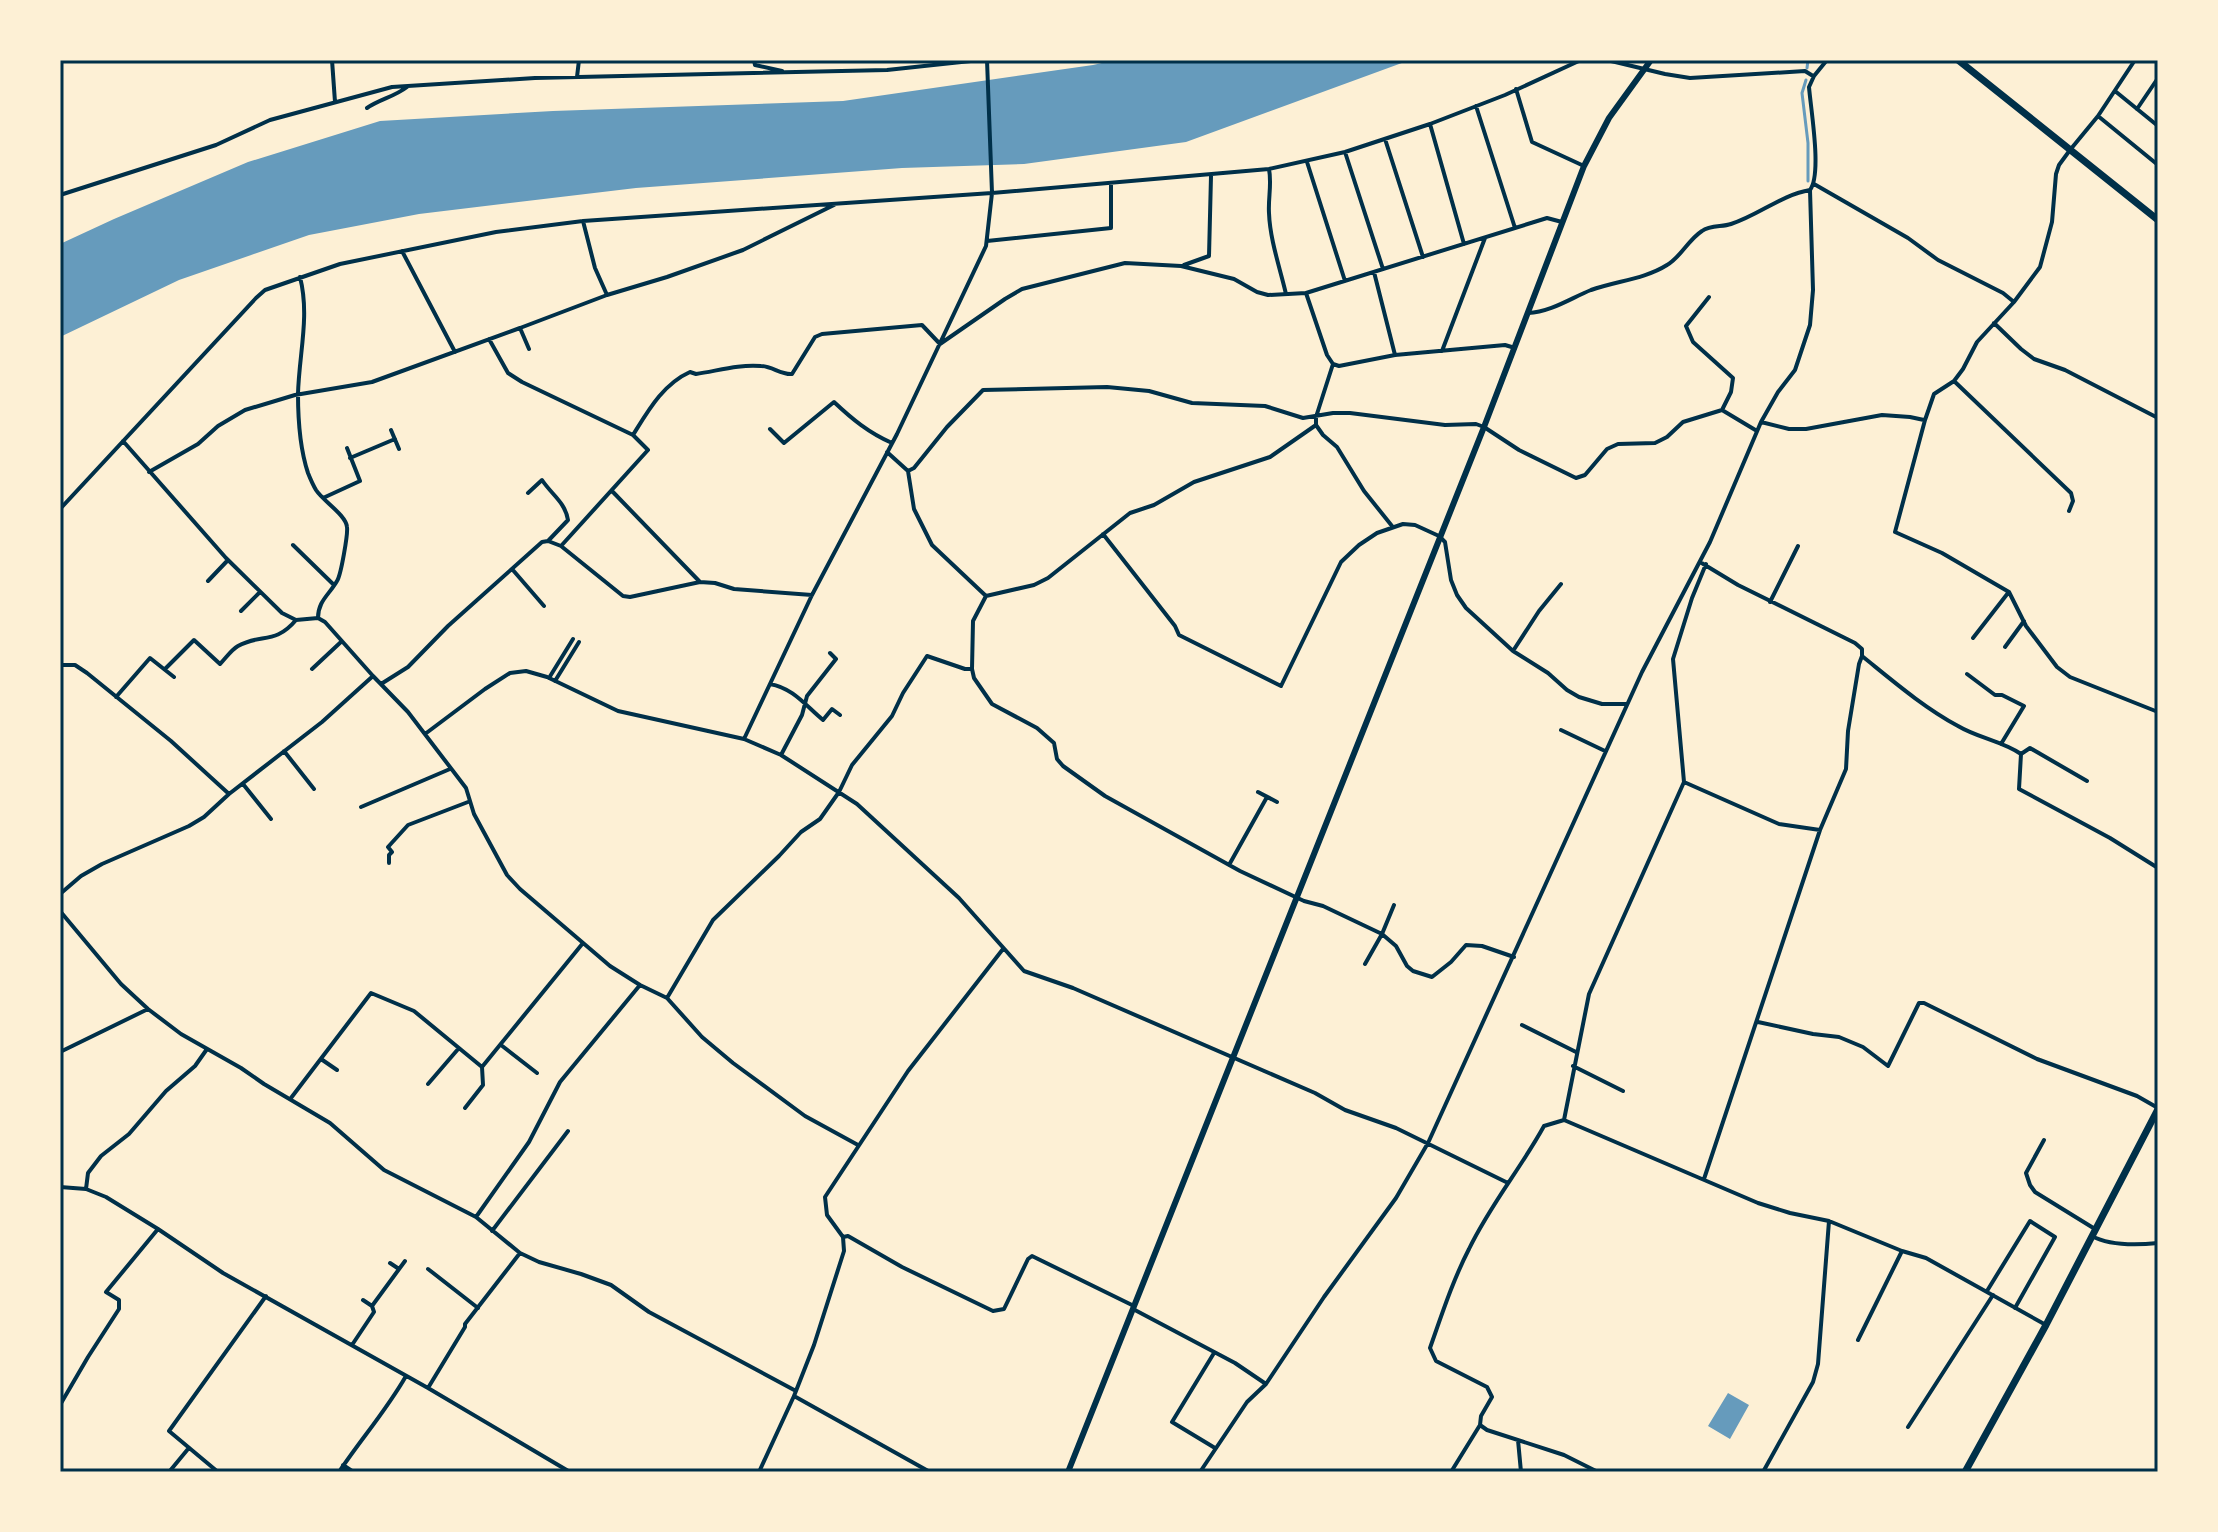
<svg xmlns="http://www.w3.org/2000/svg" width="2218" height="1532" font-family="'Alegreya Sans',sans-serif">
<rect width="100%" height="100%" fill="#fdf0d5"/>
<path fill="#669bbc" d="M1115 60H1410L1186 142 1024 164 902 168 636 188 419 214 309 235 179 280 60 337V244L114 219 248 162 380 121 553 111 843 101 1093 65Z
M1728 1393 1749 1405 1730 1439 1708 1426Z"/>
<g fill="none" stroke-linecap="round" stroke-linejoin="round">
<path stroke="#669bbc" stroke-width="3" d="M1807 68 1808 60
M1806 80 1802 93 1808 143V181"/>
<path stroke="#003049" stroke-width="4" d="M332 60 335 102
M754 60 755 65 782 71
M1607 60 1665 74 1690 78 1805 71 1813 76
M2135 60 2098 116 2158 165
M577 77 579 60
M1516 89 1532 142 1584 166
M2115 91 2158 126
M1476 106 1515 228
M367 108C380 99 394 97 407 87
M2137 109 2158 78
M2098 116 2070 150 2059 165 2056 174 2052 222 2040 267 2014 302 1977 342 1963 369 1954 381 1934 394 1925 420 1895 532 1942 553 2009 592 2026 626 2057 667 2070 677 2158 712
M1430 124 1464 244
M1385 139 1423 257
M1345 152 1383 269
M1307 162 1345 281
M1269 169C1272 184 1268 198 1269 213 1270 240 1280 268 1286 294
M1814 184 1908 238 1938 260 2003 293 2014 302
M60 195 216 145 270 120 392 87 535 78 887 70 980 60
M987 241 1111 228V184
M402 251 455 352
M1184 265 1209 256 1211 176
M1374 272 1395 355
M300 277C310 316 299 354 298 394 298 419 300 449 308 473 310 478 313 485 316 490 323 501 346 515 347 527 348 534 341 575 337 581 329 595 318 601 318 618
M1306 293 1327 355 1333 364 1339 366 1395 355 1505 345 1515 348
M607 295 667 277 743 250 834 205
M1709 297 1686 326 1693 342 1733 378 1731 392 1722 410
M1528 313C1551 312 1571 298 1591 290 1616 281 1645 279 1667 265 1681 257 1688 240 1702 231 1710 225 1722 227 1731 224 1759 215 1781 195 1810 190
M1994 323 2021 349 2034 359 2065 370 2158 418
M520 328 607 295 595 268 583 221
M489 339 508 373 522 382 633 435 648 450 561 546 623 596 630 597 700 582
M1442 351 1485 238
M1333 364 1316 417V425L1323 435 1337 447 1364 491 1392 526
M1954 381 2071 493 2073 501 2069 511
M1761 422 1789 429H1806L1882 415 1910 417 1924 420
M770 429 784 443 834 402C852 419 869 433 892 443
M391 430 399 449
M633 435C648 411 663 384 690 372L696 374C717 371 739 364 761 366 772 366 781 375 792 374L815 337 822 334 922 325 940 344 1005 299 1022 289 1125 263 1181 266 1234 279 1257 292 1268 295 1306 293 1547 218 1562 222
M123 441 226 558 282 613 296 620 318 618 325 622 373 676 408 712 466 788 474 814 507 875 520 889 610 966 640 985 667 998 702 1037 733 1063 805 1116 858 1145
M887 452 908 471 914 509 932 545 986 596 973 621 972 669 974 678 992 704 1037 728 1054 743 1057 759 1063 766 1105 796 1240 871 1304 901 1323 906 1382 934 1396 946 1407 966 1413 971 1432 977 1451 962 1466 945 1482 946 1514 957
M350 458 395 439
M908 471 914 468 947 427 983 390 1107 387 1149 391 1192 403 1265 406 1303 418 1333 413H1350L1445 425 1476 424 1484 427 1519 450 1576 478 1585 475 1607 449 1618 444 1655 443 1667 437 1683 422 1722 410 1757 431
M149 472 198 444 218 426 245 410 295 395 372 382 520 328 529 349
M612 491 700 582 715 583 734 589 812 595
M528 493 542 480C552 495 565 502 568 520L548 541
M323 498 360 481 347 448
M60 509 256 298 265 290 340 264 496 232 583 221 992 193 1269 169 1345 152 1430 124 1505 95 1581 60
M1103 534 1175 626 1179 635 1281 686 1341 562 1359 545 1377 533 1403 524 1415 525 1439 536 1445 542 1451 580 1457 595 1466 608 1513 651 1548 673 1567 690 1579 697 1602 704H1626
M293 545 334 585
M1700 562 1738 585 1855 643 1862 649V656C1893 681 1923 707 1958 726 1978 738 2002 741 2021 754L2019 789 2110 838 2158 868
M512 569 544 606
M208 581 228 560
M986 596 1034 585 1048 578 1130 513 1154 505 1194 482 1270 457 1316 425
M1770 602 1798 546
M241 611 260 592
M1973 638 2008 593
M2005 647 2024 621
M1513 651 1539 611 1561 584
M60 665H75L87 673 171 741 229 794
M165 669 194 640 220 664C226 658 231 650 238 646 261 633 275 645 296 620
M312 669 342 641
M1967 674 1995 695H2002L2024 706 2001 744
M549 678 573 639
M555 681 579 642
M381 684 408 667 448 626 542 542 548 541 561 546
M770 684C793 688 806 706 823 720L832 709 840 715
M116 697 150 658 174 677
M1561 730 1605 751
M425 734 485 689 510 673 526 671 547 677 618 711 744 739 781 755 857 804 959 898 1024 971 1073 988 1315 1093 1345 1110 1396 1128 1508 1183
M744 739 812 595 897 434 986 246 992 193 987 60
M284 751 314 789
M2021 754 2030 748 2087 781
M781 755 802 715 807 696 836 659 830 653
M1684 782 1779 824 1820 830
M243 784 271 819
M1258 792 1277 802
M361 807 450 769
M389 863V855L392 852 388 847 408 825 468 802
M1229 865 1267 797
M60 894 81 876 102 864 189 826 204 817 229 794 322 722 373 676
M60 911 121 984 148 1009 181 1034 241 1068 264 1084 330 1123 384 1170 476 1217 520 1253 539 1262 581 1274 611 1285 649 1312 796 1391
M1365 964 1382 934 1394 905
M667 998 713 920 779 856 801 832 820 819 839 792 852 765 892 716 903 693 927 656 965 669H972
M1758 1022 1813 1034 1839 1037 1863 1047 1888 1066 1919 1003H1924L2037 1059 2137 1096 2158 1108
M1522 1025 1576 1052
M501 1045 537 1073
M60 1052 148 1009
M321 1059 337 1070
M1573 1066 1623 1091
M428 1084 459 1048
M291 1098 371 993 414 1011 482 1067 583 943
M465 1108 483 1085 482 1067
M1564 1120 1758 1203 1790 1213 1829 1221 1902 1251 1926 1258 2046 1325
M2044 1140 2026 1173 2030 1185 2035 1192 2095 1229
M1704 1179 1820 830 1846 769 1848 731 1859 664 1862 656
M60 1187 86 1189 106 1197 158 1229 223 1273 428 1388 570 1472
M86 1189 88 1173 101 1156 129 1134 166 1091 195 1066 207 1049
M476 1217 529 1142 560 1082 640 985
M492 1231 568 1131
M2092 1236C2110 1246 2138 1245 2158 1243
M843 1237 848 1236 902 1267 993 1311 1004 1309 1028 1259 1032 1256 1134 1306
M390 1263 399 1269
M428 1269 478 1308
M1987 1291 2030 1221 2055 1237 2015 1308
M372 1306 405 1261
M1133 1309 1235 1363 1266 1384
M1858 1340 1902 1251
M352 1345 374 1312 372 1306 363 1300
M1214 1353 1172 1422 1215 1448
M428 1388 465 1327V1324L520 1253
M794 1396 930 1472
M60 1405 88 1357 119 1309V1300L106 1292 158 1229
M1908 1427 1993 1295
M1518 1440 1521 1472
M343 1465 352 1471
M169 1472 188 1449
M218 1472 169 1431 266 1296
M339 1472C361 1439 386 1411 406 1376
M759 1472 794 1396 814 1345 844 1251 843 1237 827 1215 825 1197 908 1071 1003 949
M1200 1472 1247 1402 1266 1384 1324 1297 1396 1198 1428 1143 1642 672 1710 542 1761 422 1778 392 1795 370 1810 325 1813 290 1810 190C1822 174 1811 111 1809 87L1814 76 1827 60
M1451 1472 1480 1425
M1598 1472 1564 1455 1487 1430 1480 1425 1481 1416 1492 1397 1487 1387 1436 1361 1430 1348C1442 1314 1453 1280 1469 1249 1490 1205 1521 1168 1544 1126L1564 1120 1589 994 1684 782 1673 659 1692 598 1706 564
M1763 1472 1813 1382 1818 1364 1829 1221"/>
<path stroke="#003049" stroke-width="6" d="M1068 1472 1484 427 1584 166 1609 118 1651 60"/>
<path stroke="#003049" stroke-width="7" d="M1958 60 2158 220
M1965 1472 2046 1325 2158 1109"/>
</g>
<rect width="2218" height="1532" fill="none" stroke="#fdf0d5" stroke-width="124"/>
<rect x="62" y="62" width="2094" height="1408" fill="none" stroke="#003049" stroke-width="3"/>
</svg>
